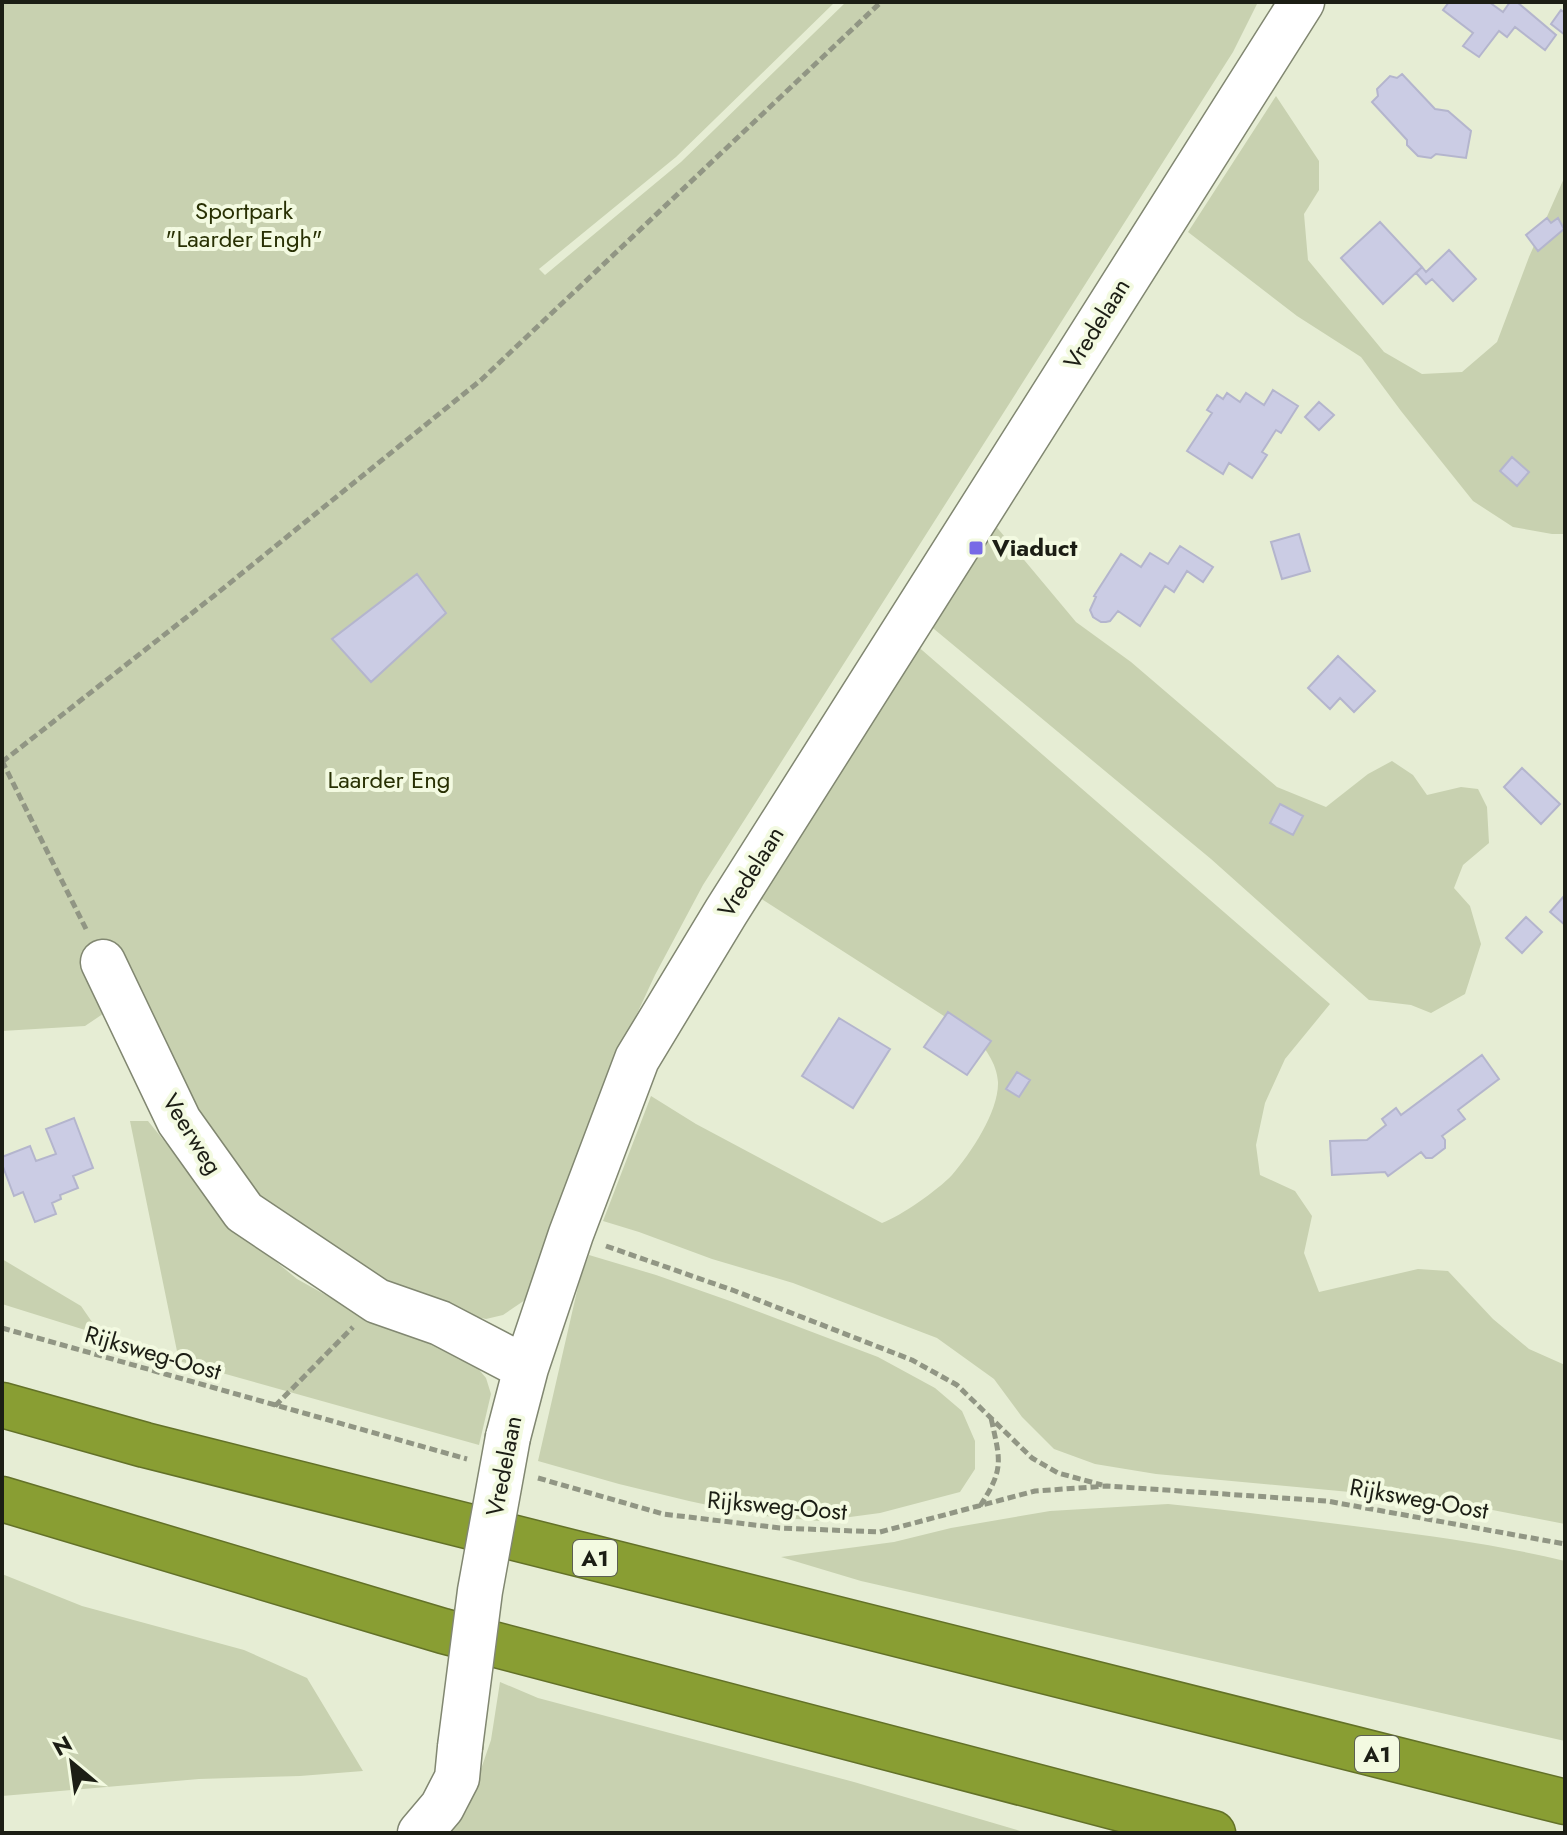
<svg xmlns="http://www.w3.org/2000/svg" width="1567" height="1835" font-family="Jost,sans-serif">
<rect width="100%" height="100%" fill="#e6edd4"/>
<path fill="#c8d1b0" d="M2 2H835L676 157 539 269 545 275 681 162 846 2H1258L1233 52 703 885 655 975 621 1048 545 1259 525 1300 503 1315 486 1319 450 1311 347 1269 295 1228 234 1172 131 995 85 1026 2 1031Z
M1276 96 1319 161V190L1304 214 1308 260 1384 352 1422 374 1462 372 1497 342 1529 257 1565 176V534H1552L1513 527 1473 501 1401 411 1361 357 1297 316 1188 232Z
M994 524 1076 622 1131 662 1277 787 1326 807 1368 774 1392 761 1413 775 1427 795 1461 787 1478 789 1487 807 1489 843 1463 865 1454 888 1470 906 1481 944 1465 994 1431 1013 1411 1005 1369 1000 1211 859 928 624Z
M915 644 1330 1004 1285 1059 1265 1103 1256 1145 1260 1175 1295 1191 1312 1216 1304 1253 1319 1292 1418 1269 1448 1271 1493 1319 1529 1349 1565 1365V1524L1446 1501 1156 1474 1095 1464 1054 1449 1022 1417 994 1379 937 1338 793 1283 712 1259 639 1232 603 1221 651 1096 696 1124 882 1223C901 1216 938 1190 952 1175 971 1153 999 1111 998 1082 997 1063 984 1046 972 1034L754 894Z
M130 1121H148L234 1227 297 1279 351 1309 441 1342 470 1359 486 1378 491 1394 479 1445 179 1361Z
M589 1255 656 1275 730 1301 878 1357 935 1388 962 1411 975 1441V1469L960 1492 880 1513 820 1521 754 1515 689 1501 619 1484 538 1461 580 1278Z
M2 1259 81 1306 101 1335 2 1304Z
M1168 1504C1238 1511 1307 1520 1377 1529 1440 1537 1503 1546 1565 1561V1741L861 1581 781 1557 894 1542 951 1528 1050 1511Z
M2 1574 82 1606 244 1650 307 1678 363 1771 300 1776 199 1779 2 1796Z
M500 1682 538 1698 854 1782 1027 1833H450L467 1810 491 1740Z"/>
<path fill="#cbcce4" stroke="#b4b5cd" stroke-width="2" d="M1449 2H1489L1503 12 1510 2H1517L1556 35 1545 50 1515 27 1507 37 1499 31 1479 57 1463 46 1473 33 1443 10Z
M1561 10 1565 13V35L1551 24Z
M1402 74 1435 109 1448 111 1471 131 1466 158 1436 154 1431 158 1418 156 1407 145V140L1372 102 1378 96 1377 89 1390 76 1397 78Z
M1547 218 1551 223 1558 218 1564 229 1538 251 1526 235Z
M1380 222 1422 267 1383 304 1341 258Z
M1449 250 1476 279 1453 301 1432 279 1426 284 1416 273 1422 267 1426 272Z
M1273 390 1298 406 1281 433 1276 430 1262 452 1267 455 1252 478 1229 463 1223 474 1187 451 1212 413 1207 410 1217 395 1223 399 1227 393 1240 402 1246 393 1264 405Z
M1319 402 1334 415 1319 430 1305 417Z
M1512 457 1529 472 1517 486 1500 471Z
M1299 534 1310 571 1282 579 1271 542Z
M1180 546 1213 567 1203 582 1187 571 1174 592 1165 586 1140 626 1118 611 1110 621 1106 622H1101L1093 617 1090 610 1096 597 1094 596 1121 554 1141 567 1150 553 1168 564Z
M417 574 446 613 371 682 332 639Z
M1338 656 1375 691 1354 712 1340 698 1330 709 1308 688Z
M1522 768 1560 804 1541 824 1504 787Z
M1280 804 1303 816 1293 835 1270 823Z
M1565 895V925L1550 912Z
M1526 917 1542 932 1522 953 1506 938Z
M948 1012 991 1041 967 1075 924 1047Z
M839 1018 890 1049 853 1108 802 1076Z
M1482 1055 1499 1079 1458 1110 1465 1119 1442 1136 1445 1140V1148L1432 1158H1426L1421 1152 1388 1176 1385 1172 1332 1175 1330 1141 1367 1140 1386 1125 1382 1119 1396 1108 1401 1115Z
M1017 1072 1030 1080 1019 1097 1006 1089Z
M74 1118 93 1168 73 1176 78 1188 60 1195 61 1199 52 1203 56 1214 35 1222 23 1192 14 1196 2 1164V1157L30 1146 36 1161 56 1154 46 1129Z"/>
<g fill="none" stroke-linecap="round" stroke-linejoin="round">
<defs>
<path id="minor" d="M103 962 179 1121 244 1212 377 1301 440 1323 526 1368
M508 1437 526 1368 571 1234 637 1059 726 912 1302 2
M420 1833 442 1807 457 1778 460 1747"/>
<path id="highway" d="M2 1405 145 1445 1565 1802
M2 1499 443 1631 1213 1833"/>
</defs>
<use href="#minor" stroke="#818771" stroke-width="47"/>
<use href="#highway" stroke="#637128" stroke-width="47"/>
<path stroke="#919684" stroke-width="5" stroke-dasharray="8 4" stroke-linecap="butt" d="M2 761 86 929
M2 762 215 595 481 380 881 2
M606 1246 735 1291 912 1360 957 1385 1032 1458 1058 1473 1102 1485
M2 1328 467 1459
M275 1406 353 1327
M538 1478 663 1514 780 1528 880 1532 1035 1491 1107 1486 1327 1501 1565 1544
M980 1506C1005 1468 1000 1460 991 1418"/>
<use href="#minor" stroke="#fff" stroke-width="44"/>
<use href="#highway" stroke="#899e33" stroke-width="44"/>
<defs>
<path id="minor-bridge" d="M460 1747 480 1591 508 1437"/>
</defs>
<use href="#minor-bridge" stroke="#818771" stroke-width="47" stroke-linecap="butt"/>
<use href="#minor-bridge" stroke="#fff" stroke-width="44"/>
</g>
<rect fill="#776ae6" stroke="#f3fae1" stroke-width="3" x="968" y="540" width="16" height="16" rx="4"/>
<g text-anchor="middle" stroke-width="8" stroke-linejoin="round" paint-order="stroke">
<g fill="#f3fae1" stroke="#5c6052" stroke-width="2">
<rect x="573" y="1540" width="44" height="36" rx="6"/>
<rect x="1355" y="1736" width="44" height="36" rx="6"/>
</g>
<g font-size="22" font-weight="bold" fill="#1c1e15">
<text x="595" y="1566">A1</text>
<text x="1377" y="1762">A1</text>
</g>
<g font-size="24" fill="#283003" stroke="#f3fae1">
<text x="244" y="219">Sportpark<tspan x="244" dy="28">"Laarder Engh"</tspan></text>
<text x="389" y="788">Laarder Eng</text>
</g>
<g font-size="24" fill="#1c1e15" stroke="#f3fae1">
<text transform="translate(1097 324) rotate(-58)" y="8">Vredelaan</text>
<text transform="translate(751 872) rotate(-58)" y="8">Vredelaan</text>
<text transform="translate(192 1134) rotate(58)" y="8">Veerweg</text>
<text transform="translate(153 1353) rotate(16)" y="8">Rijksweg-Oost</text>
<text transform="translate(504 1466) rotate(-79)" y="8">Vredelaan</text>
<text transform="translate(1419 1499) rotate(10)" y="8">Rijksweg-Oost</text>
<text transform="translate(777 1506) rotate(5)" y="8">Rijksweg-Oost</text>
</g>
<g font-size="24" font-weight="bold" fill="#1c1e15" stroke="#f3fae1" text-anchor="start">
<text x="992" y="556">Viaduct</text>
</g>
</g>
<rect width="1567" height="1835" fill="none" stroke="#1c1e15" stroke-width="8"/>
<g transform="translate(72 1763) rotate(331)" stroke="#f3fae1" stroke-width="6" paint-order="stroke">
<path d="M0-6L14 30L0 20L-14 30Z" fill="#1c1e15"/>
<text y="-12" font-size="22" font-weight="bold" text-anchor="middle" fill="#1c1e15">N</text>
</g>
</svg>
